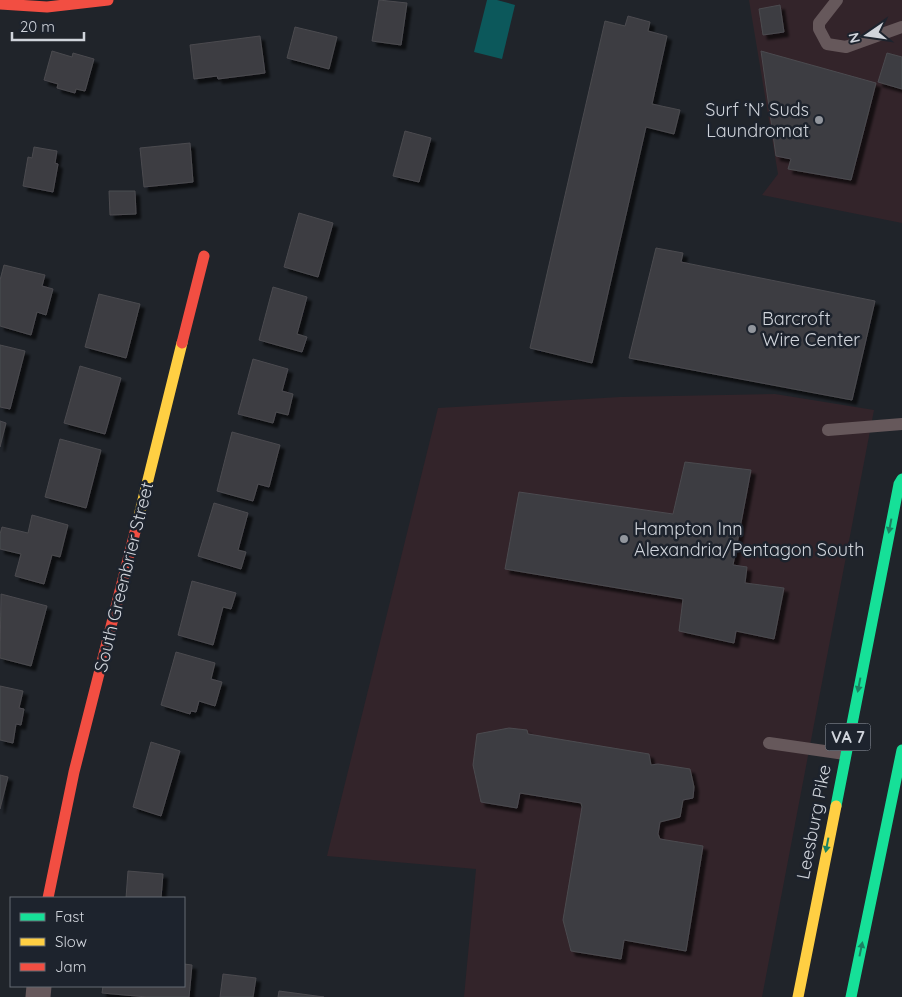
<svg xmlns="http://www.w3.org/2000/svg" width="902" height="997" font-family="Quicksand,sans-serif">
<defs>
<filter id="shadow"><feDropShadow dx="4.5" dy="4.5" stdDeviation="1" flood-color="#0009"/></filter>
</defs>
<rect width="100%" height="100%" fill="#20242a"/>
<path fill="#33242a" d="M749 0H902V223L762 195 778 174Z
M775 394 874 410 762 997H464L476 869 327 856 438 408 620 397Z"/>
<path fill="#0c585b" d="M487 0H497L515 5 502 59 474 52Z"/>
<path fill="#3d3e42" stroke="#4b4a4f" filter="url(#shadow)" d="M379 0 407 3 401 45 372 41Z
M780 5 784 32 763 35 759 9Z
M628 16 650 22 648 31 667 36 652 104 680 110 674 134 646 127 592 363 530 348 605 21 625 26Z
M295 27 337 37 329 69 287 58Z
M260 36 265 73 218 79 217 76 194 79 190 45Z
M52 51 72 57 73 53 94 59 85 91 76 89 75 93 57 88 58 84 44 80Z
M761 51 876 83 851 180 788 169 791 159 776 156Z
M887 53 902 57V89L878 82Z
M405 131 431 138 419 182 393 176Z
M190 143 193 182 144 187 140 148Z
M34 147 57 151 55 163 58 164 53 192 23 186 28 157 32 158Z
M109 191H135L136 214 110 215Z
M299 213 333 223 318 277 284 267Z
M656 248 683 253 681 262 875 301 852 400 629 358Z
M4 265 45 275 42 286 53 289 46 315 37 312 31 335 0 326V280Z
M273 287 307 297 297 334 307 337 302 352 259 340Z
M99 294 140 304 126 358 85 347Z
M0 345 25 351 10 409 0 407Z
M253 359 288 369 282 391 293 394 288 415 276 412 273 423 238 414Z
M80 366 121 378 105 434 64 423Z
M0 421 6 423 0 447Z
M232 432 280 445 269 487 258 484 253 501 217 491Z
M60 439 101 450 86 508 45 497Z
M685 462 751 470 733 565 747 567 745 583 784 588 774 639 736 631 734 643 679 631 683 599 505 569 519 492 673 514Z
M214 503 248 513 238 550 246 552 241 569 198 556Z
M32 515 68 525 60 557 52 555 44 584 15 576 21 554 0 549V534L2 527 28 533Z
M192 581 236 593 231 609 223 607 213 645 178 635Z
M1 594 47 606 31 666 0 658Z
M176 652 215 663 211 679 222 682 215 706 199 701 196 712 191 711 190 714 161 705Z
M0 686 23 691 19 708 24 709 21 725 16 724 13 743 0 740Z
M509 728 527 730 528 734 649 754 651 765 658 764 690 769 694 787 693 798 683 800 680 817 660 822 658 834 660 839 703 846 686 951 624 940 621 959 571 951 563 920 582 807 581 803 520 793 517 808 481 802 473 765 477 734Z
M151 742 180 751 161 816 133 807Z
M0 775 8 777 0 809Z
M128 871 163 874 161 898H126Z
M184 964 192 965 189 997H147L102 993 103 986H184Z
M223 974 256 978 253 997H220Z
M279 991 324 997H278Z"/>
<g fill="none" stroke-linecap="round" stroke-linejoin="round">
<path stroke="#66585b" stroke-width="12" d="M837 0 819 23V29L827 44 846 47 902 27
M828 430 902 424
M769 743 845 754"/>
<path stroke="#66585b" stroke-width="25" d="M38 997 39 986"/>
<path stroke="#16e098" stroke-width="11" d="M836 806 899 484 902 479
M851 997 902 750"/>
<path stroke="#ffcf43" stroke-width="11" d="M136 528 182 343
M798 997 836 806"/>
<path stroke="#f24e42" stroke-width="11" d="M0 4 47 7 108 0
M182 343 204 256
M48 898 74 772 136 528"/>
</g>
<defs><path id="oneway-solid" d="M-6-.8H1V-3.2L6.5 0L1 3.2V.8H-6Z" transform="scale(1.25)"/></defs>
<g fill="#1a8262">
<use href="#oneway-solid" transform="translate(890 526) rotate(101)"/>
<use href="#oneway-solid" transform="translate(859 685) rotate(101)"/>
<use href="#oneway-solid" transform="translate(827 845) rotate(101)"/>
<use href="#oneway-solid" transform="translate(861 949) rotate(-78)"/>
</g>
<g fill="#92969d" stroke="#1d232d" stroke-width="2">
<circle cx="819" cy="120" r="5"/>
<circle cx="752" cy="329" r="5"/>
<circle cx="624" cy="539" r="5"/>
</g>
<g text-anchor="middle" stroke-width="5" stroke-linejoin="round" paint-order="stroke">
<rect fill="#1d232d" stroke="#9a9fa7" stroke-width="1" x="825.5" y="723.5" width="45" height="27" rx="4"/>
<g font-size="16" font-weight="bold" fill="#d0d4db">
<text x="848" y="743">VA 7</text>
</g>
<g font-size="18" fill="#d0d4db" stroke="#1d232d" text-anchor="start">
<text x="809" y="116" text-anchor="end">Surf ‘N’ Suds<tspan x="809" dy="21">Laundromat</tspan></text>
<text x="762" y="325">Barcroft<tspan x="762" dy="21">Wire Center</tspan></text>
<text x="634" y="535">Hampton Inn<tspan x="634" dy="21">Alexandria/Pentagon South</tspan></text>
</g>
<g font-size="18" fill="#d0d4db" stroke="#1d232d">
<text transform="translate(124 577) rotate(-76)" y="6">South Greenbrier Street</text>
<text transform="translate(814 822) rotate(-79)" y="6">Leesburg Pike</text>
</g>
</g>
<rect x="10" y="897" width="175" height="90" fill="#1d232d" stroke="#656a73"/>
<rect x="20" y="913" width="25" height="8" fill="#16e098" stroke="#656a73"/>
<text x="55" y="922" font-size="15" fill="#d0d4db">Fast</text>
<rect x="20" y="938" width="25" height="8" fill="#ffcf43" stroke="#656a73"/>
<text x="55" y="947" font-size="15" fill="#d0d4db">Slow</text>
<rect x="20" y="963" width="25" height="8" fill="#f24e42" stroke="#656a73"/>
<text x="55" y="972" font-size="15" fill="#d0d4db">Jam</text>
<g transform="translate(867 35) rotate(257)" stroke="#1d232d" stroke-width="4" paint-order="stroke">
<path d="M0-4L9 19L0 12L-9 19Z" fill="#d0d4db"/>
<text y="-8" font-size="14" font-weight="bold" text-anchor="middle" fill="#d0d4db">N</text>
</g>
<path d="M12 32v8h72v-8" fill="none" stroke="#d0d4db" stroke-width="2.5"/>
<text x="20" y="32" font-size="15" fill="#d0d4db" stroke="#1d232d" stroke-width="4" paint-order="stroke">20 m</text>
</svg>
